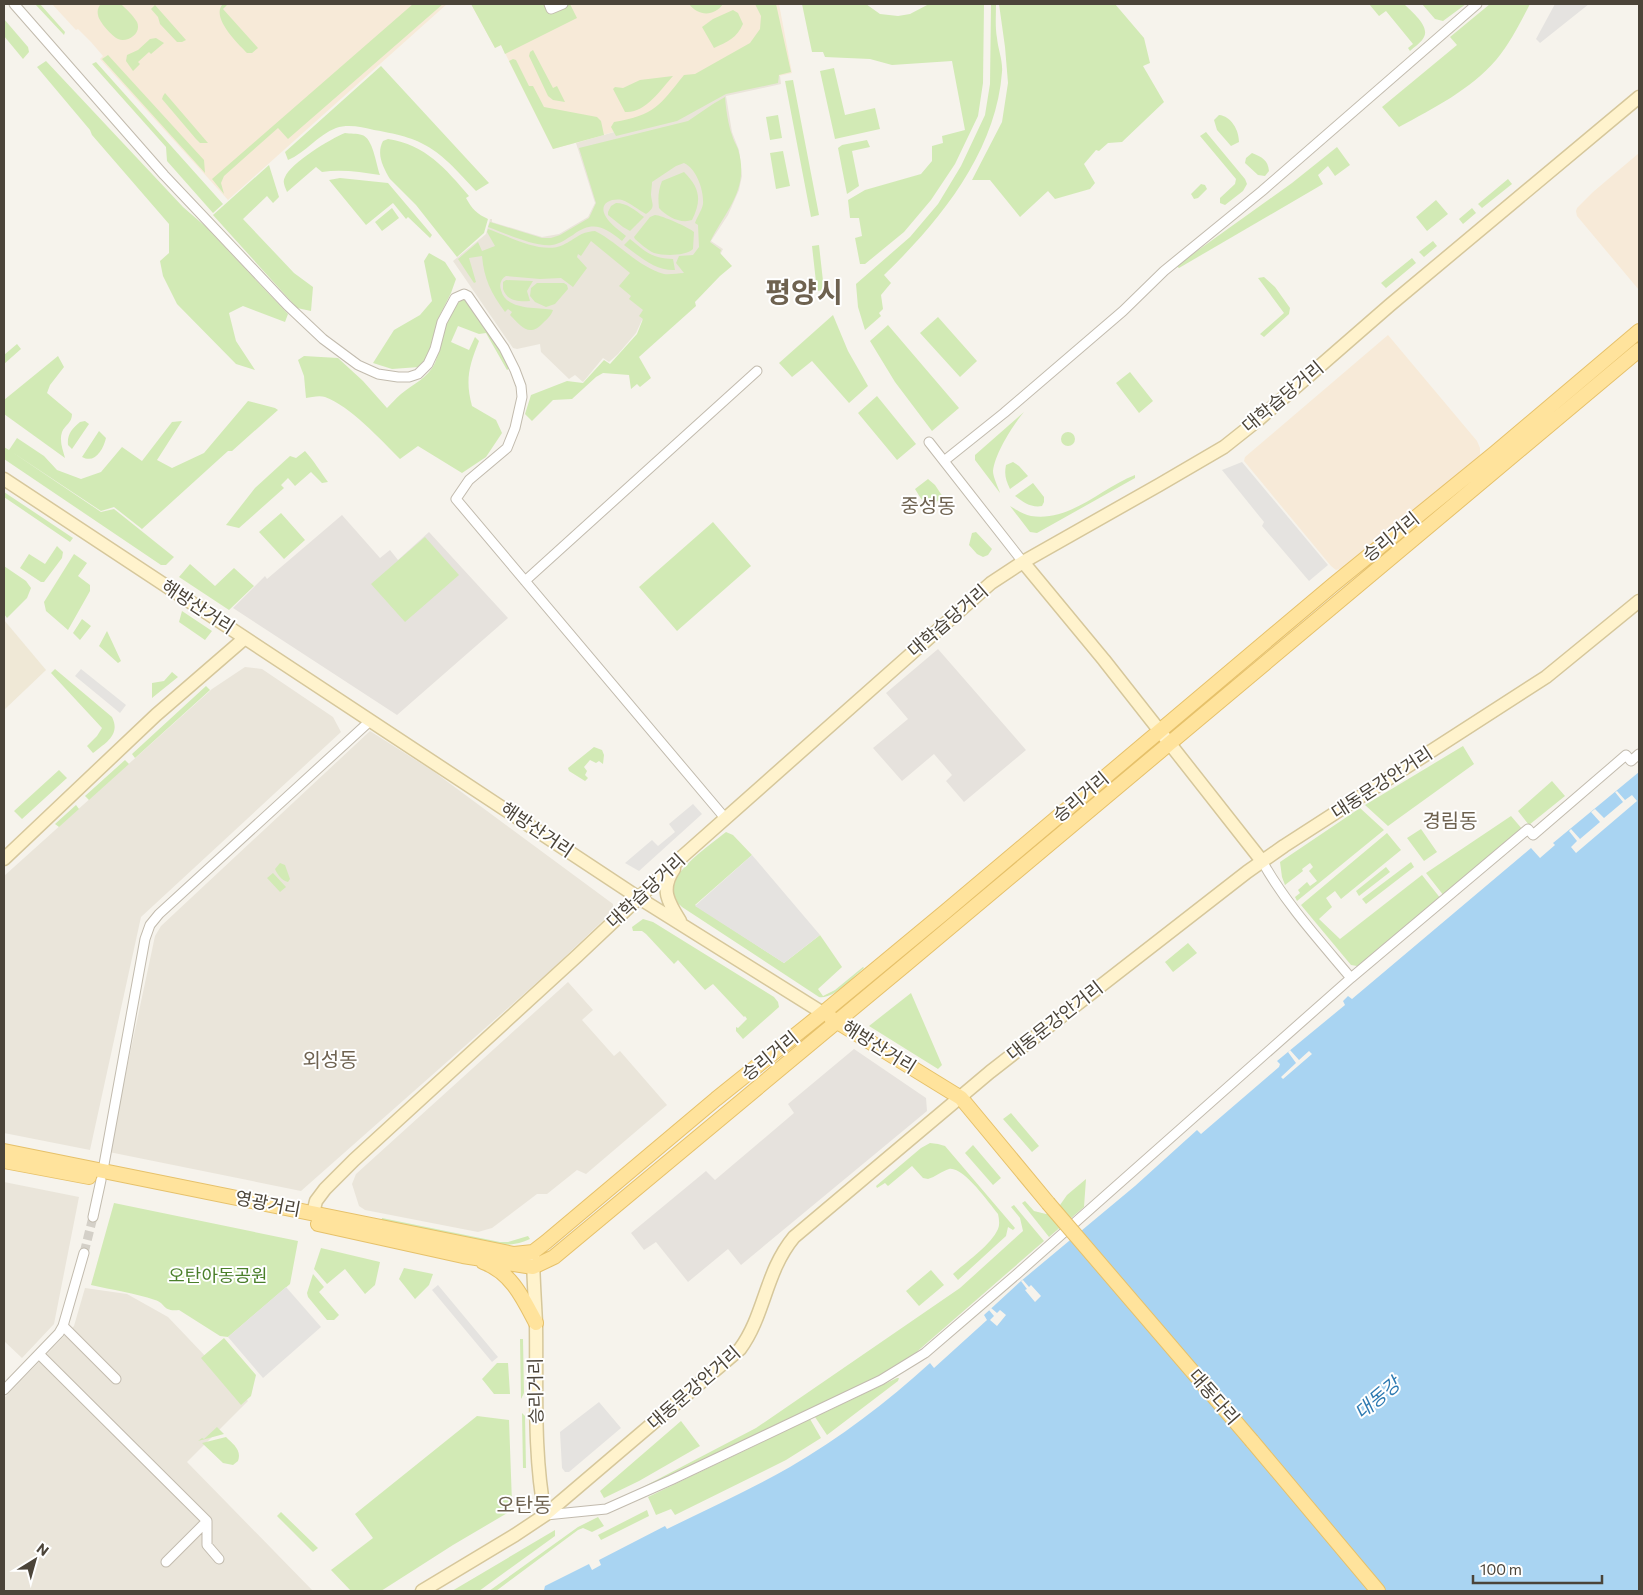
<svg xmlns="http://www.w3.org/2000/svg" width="1643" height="1595" font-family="Commissioner,'Noto Sans KR',sans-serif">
<rect width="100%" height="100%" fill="#f6f3ec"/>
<path fill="#eae5da" d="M780 76 781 84 726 96 732 132 739 150 742 176 739 190 728 215 711 241 723 249 716 263 658 335 642 320 636 333 618 354 609 362 603 358 583 382 575 375 569 379 541 352 540 344 517 349 513 348 453 261 486 234 490 219H492V222L542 237 559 234 588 217 595 203 576 143 642 124 739 85Z
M245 667 262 669 333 717 341 732 141 917 90 1150 4 1133V876L212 689Z
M370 731 433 771 613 904V911L552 969 301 1191 109 1152 155 936 161 926Z
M568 982 593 1010 582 1020 614 1056 620 1051 667 1105 586 1174 577 1170 547 1194H537L492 1228 478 1232 365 1210 359 1206 352 1184 356 1174Z
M4 1182 79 1197 54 1324 22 1358 4 1341Z
M85 1288 127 1294 168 1317 248 1401 187 1462 313 1591H4V1398L74 1326Z"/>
<path fill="#f7ead8" d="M52 4H447L228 200 100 59 103 56 91 42 78 29 76 30Z
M471 4H779L792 73 739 85 642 124 553 149 501 45 495 48Z
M1639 153V290L1577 216 1576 211 1577 208 1593 192Z
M1388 335 1477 441 1480 448V455L1343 568 1336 570 1331 566 1244 461 1245 457Z"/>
<path fill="#e6e2dd" d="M342 515 380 558 390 550 398 560 429 532 508 618 397 715 233 608 265 576 267 579Z
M938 649 1026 750 964 802 946 781 952 775 934 754 902 781 873 748 908 719 886 693Z
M854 1049 926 1098 927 1111 741 1265 728 1249 688 1282 656 1242 644 1250 631 1233 706 1171 715 1180 794 1113 788 1104Z"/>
<path fill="#efe8d6" d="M4 620 46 670 4 710Z"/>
<path fill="#d2eab5" d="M35 4H40L65 32 64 35Z
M101 4H121C126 9 133 15 137 22 142 33 128 43 118 39 112 36 99 22 98 15 97 11 98 7 101 4Z
M223 4 227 5 223 9 258 48 252 53H247C238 44 210 17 223 4Z
M413 4H443L288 139 278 128 224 176 221 183 224 194 212 179Z
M471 4H570L577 18 505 54 501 45 495 48Z
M689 4H723C714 17 698 16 689 4Z
M755 4H776L791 72 779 75 778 83 726 94 677 121 616 136 611 127 614 122C655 115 659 106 684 75L695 74 750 43 760 29 761 16Z
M802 4H866L880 14 898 16 910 14 929 4H984L983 83 978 116 955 164 931 200 904 232 865 264H860L855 238 862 236 859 218H850L848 200 865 190 921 174 932 161V146L943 143 942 136 965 130 952 61 892 65 870 59 825 57 823 52H812Z
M991 4H996C996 15 995 27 997 38 998 49 1003 61 1002 72 996 152 940 221 884 275L891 283 881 295 883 309 879 313 881 316 865 330 858 307 856 284 910 237 938 204 961 166 985 115 990 84Z
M999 4H1115L1144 38 1150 63 1143 66 1164 102 1122 142 1108 143 1099 151 1096 150 1084 164 1095 183 1090 189 1055 199 1048 191 1020 217 990 180H972L1002 122 1008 83 1005 47Z
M1369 4H1404C1411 11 1430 26 1424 37 1422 42 1414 47 1410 51L1408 48 1413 44 1386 11 1379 16Z
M1422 4H1466L1443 21 1435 19Z
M1490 4H1530C1520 23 1510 43 1496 60 1470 90 1434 108 1399 127L1382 107 1457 45 1450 37Z
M155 5 186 40 182 42H177L160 24 158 17 151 9Z
M733 10 738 13 743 24C737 38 727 42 714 48L702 27 713 19Z
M4 19 28 47 29 52 23 59 4 36Z
M156 38 164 43 151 54 149 52 138 62 140 64 133 71 126 61 127 55 138 50 150 39Z
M533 50 553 88 557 86 565 102 553 100 548 96 529 56 530 52Z
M108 55 204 160 205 173 102 59Z
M513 59 516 60 529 86H533L544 107 597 117 601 121 604 135 553 149 509 61Z
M46 61 183 207 206 227 288 314 285 322 243 306 229 313 236 341 255 370 236 364 177 304 163 276 160 261 169 253V224L92 135 90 130 37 67Z
M96 62 223 204 213 213 167 161 166 147 92 64Z
M381 66 489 183 476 191C439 151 429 139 374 130 362 127 348 124 336 128 318 135 305 153 288 160L285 152Z
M834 68 845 115 875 108 880 129 835 139 820 71Z
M673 76C661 89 645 114 625 112L613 89 615 87 623 88 640 80Z
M793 80 819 215 811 217 785 81Z
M165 93 208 143H200L196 139 162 99 163 96Z
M725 97C726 109 728 124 732 135 733 140 736 144 738 149 750 189 726 210 710 242L721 250 720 253 732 266 720 276 695 302 696 306 639 357 651 378 640 387 637 384 631 389 629 375 603 373 596 377 572 399 553 400 532 421 525 414 531 395 567 381 583 383 604 360 610 364 637 334 643 319 639 316 643 310 629 299 631 296 619 286 630 273 591 241 581 256 578 254 577 257 587 268 573 287 561 278 540 279 506 276C501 279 499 284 501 290 506 311 538 307 553 310 551 316 547 319 543 323 529 338 521 326 510 315L512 312 508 309 505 312C491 293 484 279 482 256L469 258 476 282 474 283 458 259 478 242 482 251 495 246 487 232 488 229C508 236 542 255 563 245 576 239 579 232 595 231 619 243 638 267 664 274 670 275 678 273 684 273L676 263 679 256 693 255 699 247 698 225 695 223C697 217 702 210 703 204 704 191 697 169 684 163L676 166 652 182C652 186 651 191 651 195 652 205 656 207 646 214 638 210 631 203 622 200 610 198 598 204 606 217 610 224 619 230 626 236L622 241C604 227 593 220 573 235 566 239 560 244 552 245 534 247 505 233 488 227L490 222 542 238H551L560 235 589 218 596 203 579 148 688 121 713 104Z
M778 115 782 138 770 140 766 117Z
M1219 115C1231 116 1239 130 1239 142L1231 146 1217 130 1214 120Z
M1206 132 1245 179 1247 184 1243 191 1225 205 1220 203V198L1235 184 1236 179 1200 136Z
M345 133C350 134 357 133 362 135 373 138 376 164 380 175 360 172 341 169 322 172L316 167 287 192C285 187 282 182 285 177 291 163 330 139 345 133Z
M388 139C426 145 445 168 469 196L466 198C472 209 477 214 488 219L484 233 457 257 416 205 390 179C383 167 376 154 383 141Z
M867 140 870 147 852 151 859 186 847 194 838 148 842 145Z
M1337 147 1350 165 1335 176 1328 166 1318 175 1323 184 1179 268 1176 266 1292 183Z
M783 151 790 186 776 189 770 153Z
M1252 153C1262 157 1268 160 1269 171L1265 176 1258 175 1245 163 1246 158Z
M269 165 279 197 273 203 267 196 243 219 294 273 313 287 311 311 297 308 213 215Z
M684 172C700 188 702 200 692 220 681 224 667 217 659 208 658 198 658 191 662 181Z
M340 178 388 183 432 235 430 238 408 217 406 219 393 203 366 225 329 180Z
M1508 179 1512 184 1482 208 1478 204Z
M1201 184 1205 185 1207 189 1198 198 1194 199 1191 194Z
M1436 200 1448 214 1427 231 1416 217Z
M616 203C627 203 635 210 644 217L630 231 623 227 608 215V212L611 206Z
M392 208 399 218 382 231 375 222Z
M1472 208 1476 213 1463 224 1459 219Z
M655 215C661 215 690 228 694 232L693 249C686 256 664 256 654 253 647 250 640 243 635 239L634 237 650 217Z
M630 239C646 252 651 258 673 259L675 270C655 271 639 256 624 245Z
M1433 241 1437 246 1424 257 1419 252Z
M819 245 824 290 817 291 812 246Z
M429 253 445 262 456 279 451 293 440 315 427 358 419 367 392 369 373 363 394 330 420 315 432 301 424 261Z
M1412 258 1416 263 1386 288 1381 283Z
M1264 277 1275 287 1290 308 1289 314 1264 337 1260 334 1284 313 1258 278Z
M506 280 533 281 527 291 530 301C518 302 507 301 503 289V282Z
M537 283H564L567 285 568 289 555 304 546 307 535 302 530 296 531 288Z
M464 299 468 301 500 348 510 368 507 370 486 333 479 334 458 326 451 342 469 350 475 337 479 341C469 366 465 380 472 406L496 420 502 433 486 457 462 473 418 446 400 459C381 440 350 406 325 397 320 395 311 397 306 398L304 376 298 360 304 356 338 358 363 381 387 408C392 403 396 398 401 394 413 384 428 378 435 363 442 346 446 305 464 299Z
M833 315 848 351 868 386 849 403 812 361 792 377 779 363Z
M938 317 977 361 960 377 920 333Z
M888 325 959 408 932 431 895 382 870 341Z
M17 344 21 349 4 364V355Z
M58 356 64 367 50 385 47 393 72 414C72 423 65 425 62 432 59 441 63 450 65 458L4 414V400Z
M1130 372 1153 401 1139 413 1116 383Z
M877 396 916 444 897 460 858 413Z
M248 401 275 408 278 410 232 451H228L142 529 114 507 101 511 12 452 101 512 114 509 174 557 166 565H161L4 459V447L9 450 17 438 44 456 57 470 81 479 101 472 122 447 142 461 172 422 182 421 157 460 172 468 204 453Z
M1024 412C1013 425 995 453 993 471 993 477 998 487 1000 493L975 460V455Z
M85 421 89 424 72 449 68 445C67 434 72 429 80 422Z
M99 431 106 438C103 450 95 464 82 457Z
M1061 439a7 7 0 1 1 14 0a7 7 0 1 1-14 0Z
M305 451C314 461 320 471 328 482L322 483 311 472 295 486 288 478 281 485 284 488 239 528 226 525 255 488 290 456 296 458Z
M1013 462 1019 466 1028 476 1010 489C1006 480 1004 475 1006 465Z
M1135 475V478L1037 533 1030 532 1010 506C1017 510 1024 515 1031 516 1071 522 1101 488 1135 475Z
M928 479 935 485 943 497C927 510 924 504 915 489Z
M1033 483 1044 497V502L1042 506C1031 508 1023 502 1015 496Z
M4 492 73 538 70 542 4 497Z
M281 513 305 540 284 559 259 532Z
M713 522 751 566 677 631 639 587Z
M976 532 992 549 988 555 983 557 977 554 969 545 972 533Z
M425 537 459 575 405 622 371 584Z
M57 546 63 552 62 558 44 582H41L20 568 29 554 45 564Z
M74 554 87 563 78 576 90 585V591L68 630 46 611 44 602Z
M190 564 215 586 234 568 254 586 229 610 179 577Z
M4 566 26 581 31 588 27 598 7 618 4 614Z
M182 611 212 631 205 640 179 622Z
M82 619 91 626 80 640 73 633Z
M107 631 121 661 118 663 99 646Z
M55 669 112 717C121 735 105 743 93 753L87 746 97 736 102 728 51 673Z
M172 672 178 677 152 698V683L164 681Z
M206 686 210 690 135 758 132 754Z
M1463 746 1474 764 1388 826 1365 805Z
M594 747 602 750 604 755 603 764 599 761 596 763 590 760 584 767 587 771 585 775 588 778 585 781 569 771 568 768Z
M125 760 129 764 89 800 85 796Z
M59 770 67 778 22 819 14 811Z
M1552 781 1565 796 1529 825 1518 811Z
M76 805 79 809 59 827 55 824Z
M1360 808 1384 830 1297 901 1295 897 1300 893 1298 890 1307 882 1310 886 1317 881 1309 871 1313 867 1310 863 1302 869 1303 871 1285 885 1282 877 1280 862Z
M1511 816 1523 830 1444 896 1426 873Z
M1421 829 1437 852 1424 861 1407 838Z
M726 832 733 835 752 855 695 905 784 963 820 935 842 967 818 989 823 996 835 990 863 967 864 968C853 977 833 1000 819 997L682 907C679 904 673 900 672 895 666 875 711 844 726 832Z
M1387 833 1401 850 1341 899 1335 891 1326 898 1332 907 1319 919 1340 939 1422 875 1441 899 1361 965 1357 966 1351 965 1301 905Z
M1411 862 1414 867 1366 904 1362 899Z
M280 863 285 865 290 879 288 882C282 881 277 874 275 869Z
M1386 867 1390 872 1359 896 1356 891Z
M273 873 286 887 280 892 267 878Z
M643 919 653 922 774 997 778 1002 779 1007 743 1039 736 1031V1027L738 1028 747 1019 745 1016 744 1017 713 984 705 990 678 960 674 964 646 934 642 931H633L632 927Z
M1188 943 1197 953 1173 972 1165 962Z
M911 993 942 1065 938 1069 869 1026Z
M1011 1113 1039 1146 1032 1152 1003 1119Z
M930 1143 938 1144 945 1146 1015 1228 1013 1230 1008 1227 1006 1236 958 1280 953 1274C966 1262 991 1245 998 1229 1000 1224 999 1219 998 1214 989 1203 963 1166 949 1169 942 1171 935 1177 928 1179L923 1178 912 1166 888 1186 885 1183 877 1188 876 1186 921 1148Z
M973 1145 1001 1178 993 1185 965 1153Z
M1086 1179 1084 1207 1049 1237 1022 1203 1025 1201 1034 1211 1046 1214 1060 1205 1067 1195Z
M114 1203 298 1241 290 1284 228 1337 220 1336 179 1310C162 1312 166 1303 155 1300 135 1293 112 1290 91 1285Z
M1014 1205 1044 1241 905 1362 877 1378 622 1498 756 1428 960 1288 1023 1231 1020 1218 1011 1207Z
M382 1218 500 1242H508L528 1236 530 1239C520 1244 510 1245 499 1245L381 1222Z
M321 1248 380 1262 375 1285 365 1294 345 1269 327 1284 314 1269Z
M404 1268 433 1274 429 1285 415 1299 399 1279Z
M931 1270 944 1285 919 1306 906 1291Z
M313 1274 324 1287 319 1292 339 1315 334 1320H327L308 1297 307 1293Z
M224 1338 256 1375 251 1396 241 1405 201 1358Z
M520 1339H523L524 1393 521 1399Z
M497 1363H508L510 1394H494L482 1379Z
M897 1378H899L898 1381 827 1435 815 1417Z
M522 1413 525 1416 526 1468H523Z
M477 1416 509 1420 512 1503 509 1512 453 1545 381 1591H351L331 1570 373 1538 355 1514Z
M810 1419 821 1438 786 1460 675 1515 671 1509 656 1515 648 1497Z
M681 1421 700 1446 639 1481 604 1498 600 1491Z
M217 1427 224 1434 198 1441 202 1438 204 1439Z
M226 1437C233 1444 242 1450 238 1461L233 1465 223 1463 202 1443Z
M647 1510 649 1516 601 1540 598 1535Z
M281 1512 318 1548 313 1552 277 1516Z
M598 1517 604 1526 592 1532 583 1528 578 1530 496 1591H489L578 1527Z
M555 1530V1536L479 1591H452Z"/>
<path fill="#e5e3e0" d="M1555 4H1589L1540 43 1536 39Z
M1242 462 1328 565 1309 581 1262 526 1264 522 1222 470Z
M81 669 126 705 120 713 75 676Z
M693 804 702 814 639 871 625 863 652 840 658 846 675 832 669 824Z
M752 855 820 935 784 963 695 906Z
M438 1285 498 1357 492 1362 432 1290Z
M286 1287 321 1327 263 1378 228 1337Z
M599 1402 621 1428 569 1472H565L562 1468 560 1432Z"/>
<path fill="#a9d4f2" d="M1639 772V1591H541L544 1590 545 1586 589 1564 592 1570 601 1565 599 1560 665 1526 667 1529C708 1509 750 1490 790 1467 840 1438 887 1402 930 1363L934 1368 987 1320 984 1315 1021 1281 1135 1186 1197 1130 1201 1134 1279 1067 1280 1064 1277 1061 1345 1005 1343 1001 1348 996 1352 999 1531 848 1540 858 1555 845 1553 843Z"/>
<path fill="#f6f3ec" d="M1617 791 1625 800 1632 795 1637 801 1576 853 1571 847 1577 841 1569 831 1571 829 1580 839 1600 822 1591 812 1595 809 1604 818 1623 802 1615 792Z
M1290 1050 1299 1060 1309 1051 1312 1054 1283 1079 1281 1077 1296 1063 1288 1052Z
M1023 1280 1029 1287 1031 1285 1041 1296 1035 1302 1025 1290 1027 1289 1021 1281Z
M991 1308 997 1313 1000 1310 1006 1315 997 1326 990 1320 994 1316 989 1310Z"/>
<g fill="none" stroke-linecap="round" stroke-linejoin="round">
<path stroke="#d4d0c8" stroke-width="9" stroke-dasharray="9 4.5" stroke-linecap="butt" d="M84 1253 93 1217"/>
<defs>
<path id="street" d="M14 4 164 175 287 305 323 339 358 365 378 374 398 377H409L418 374 428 364 435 349 442 322 455 298 464 294 468 296 504 348 515 370 521 386 522 397 515 428 507 448 469 480 456 499 725 818
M549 4 551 9 563 4
M929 442 1023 562
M944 461 1004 413 1123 311 1164 271 1262 191 1477 4
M525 581 757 371
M1262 861C1286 904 1320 941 1351 978
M103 1170 145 939 150 925 159 914 370 721
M93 1217 101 1180
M63 1326 116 1379
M39 1354 207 1521V1545L219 1559
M4 1390 59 1333 63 1326 84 1253
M546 1515 606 1509 671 1480 881 1380 925 1353 1017 1274 1351 978 1528 829 1533 835 1626 755 1631 761 1639 754
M166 1562 207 1521"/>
<path id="secondary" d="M4 479 639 898 823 1013
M1023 562 1104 660 1262 861
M4 859 156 715 245 638
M674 869C660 889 668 902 680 921
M313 1213 316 1201 325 1189 354 1160 577 956 683 856 991 583 1023 562 1159 485 1224 447 1258 420 1390 305 1639 97
M533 1252C533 1276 535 1300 536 1324 537 1388 533 1452 545 1515
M422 1591 515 1535 545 1515 740 1349C765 1315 765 1272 794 1237L990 1072 1247 872 1284 846 1546 677 1639 601"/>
<path id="primary" d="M831 1018 961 1098 1048 1203
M4 1151 514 1254 533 1252 546 1242 716 1099 823 1013 945 912 1334 584 1495 453 1639 331
M4 1161 89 1177
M318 1224 463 1256 533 1267 554 1257 905 965 1639 350
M483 1262C511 1272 523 1298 536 1323
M1252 1441 1378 1591"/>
</defs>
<use href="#street" stroke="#c2bbae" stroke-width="11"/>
<use href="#secondary" stroke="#d6c79b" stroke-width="15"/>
<use href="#primary" stroke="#e6c16a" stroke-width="16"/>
<use href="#street" stroke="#fff" stroke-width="9"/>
<use href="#secondary" stroke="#fff3cd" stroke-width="12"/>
<use href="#primary" stroke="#ffe39c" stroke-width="14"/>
<defs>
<path id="primary-bridge" d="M1048 1203 1252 1441"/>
</defs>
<use href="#primary-bridge" stroke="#e6c16a" stroke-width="16" stroke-linecap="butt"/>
<use href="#primary-bridge" stroke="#ffe39c" stroke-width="14"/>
</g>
<g text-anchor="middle" stroke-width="4" stroke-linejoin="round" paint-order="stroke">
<g font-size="18" fill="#4b4439" stroke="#fff">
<text transform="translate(1283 397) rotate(-40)" y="6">대학습당거리</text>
<text transform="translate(1391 537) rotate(-39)" y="6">승리거리</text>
<text transform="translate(198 607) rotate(33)" y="6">해방산거리</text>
<text transform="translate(948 621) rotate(-41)" y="6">대학습당거리</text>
<text transform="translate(1382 783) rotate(-33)" y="6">대동문강안거리</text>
<text transform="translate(1081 797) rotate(-40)" y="6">승리거리</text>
<text transform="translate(537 830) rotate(34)" y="6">해방산거리</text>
<text transform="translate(646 891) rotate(-43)" y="6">대학습당거리</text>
<text transform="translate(1055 1021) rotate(-38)" y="6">대동문강안거리</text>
<text transform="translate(879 1047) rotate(32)" y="6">해방산거리</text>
<text transform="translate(770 1056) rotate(-39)" y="6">승리거리</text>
<text transform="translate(268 1204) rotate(11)" y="6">영광거리</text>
<text transform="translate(694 1388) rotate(-41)" y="6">대동문강안거리</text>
<text transform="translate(536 1391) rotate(-91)" y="6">승리거리</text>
<text transform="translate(1214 1397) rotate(49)" y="6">대동다리</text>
</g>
<g font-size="18" fill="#4a7f2a" stroke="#fff">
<text x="218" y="1282">오탄아동공원</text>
</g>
<g font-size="19" font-style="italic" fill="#2e7ab2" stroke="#fff">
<text transform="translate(1377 1398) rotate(-40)" y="7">대동강</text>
</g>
<g font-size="20" fill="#6e6250" stroke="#fff">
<text x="928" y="513">중성동</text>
<text x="1450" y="828">경림동</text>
<text x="330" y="1067">외성동</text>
<text x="524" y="1512">오탄동</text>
</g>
<g font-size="28" font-weight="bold" fill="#6e6250" stroke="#fff">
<text x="804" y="302">평양시</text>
</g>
</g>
<rect width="1643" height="1595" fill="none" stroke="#4b4439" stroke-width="10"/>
<g transform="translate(35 1560) rotate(37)" stroke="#ffffff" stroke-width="4" paint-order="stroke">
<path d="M0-4L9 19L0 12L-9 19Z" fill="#4b4439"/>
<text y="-8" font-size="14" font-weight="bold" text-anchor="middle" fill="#4b4439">N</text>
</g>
<path d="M1473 1575v8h129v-8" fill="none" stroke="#4b4439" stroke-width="2.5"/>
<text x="1480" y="1575" font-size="15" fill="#4b4439" stroke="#ffffff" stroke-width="4" paint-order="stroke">100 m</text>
</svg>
